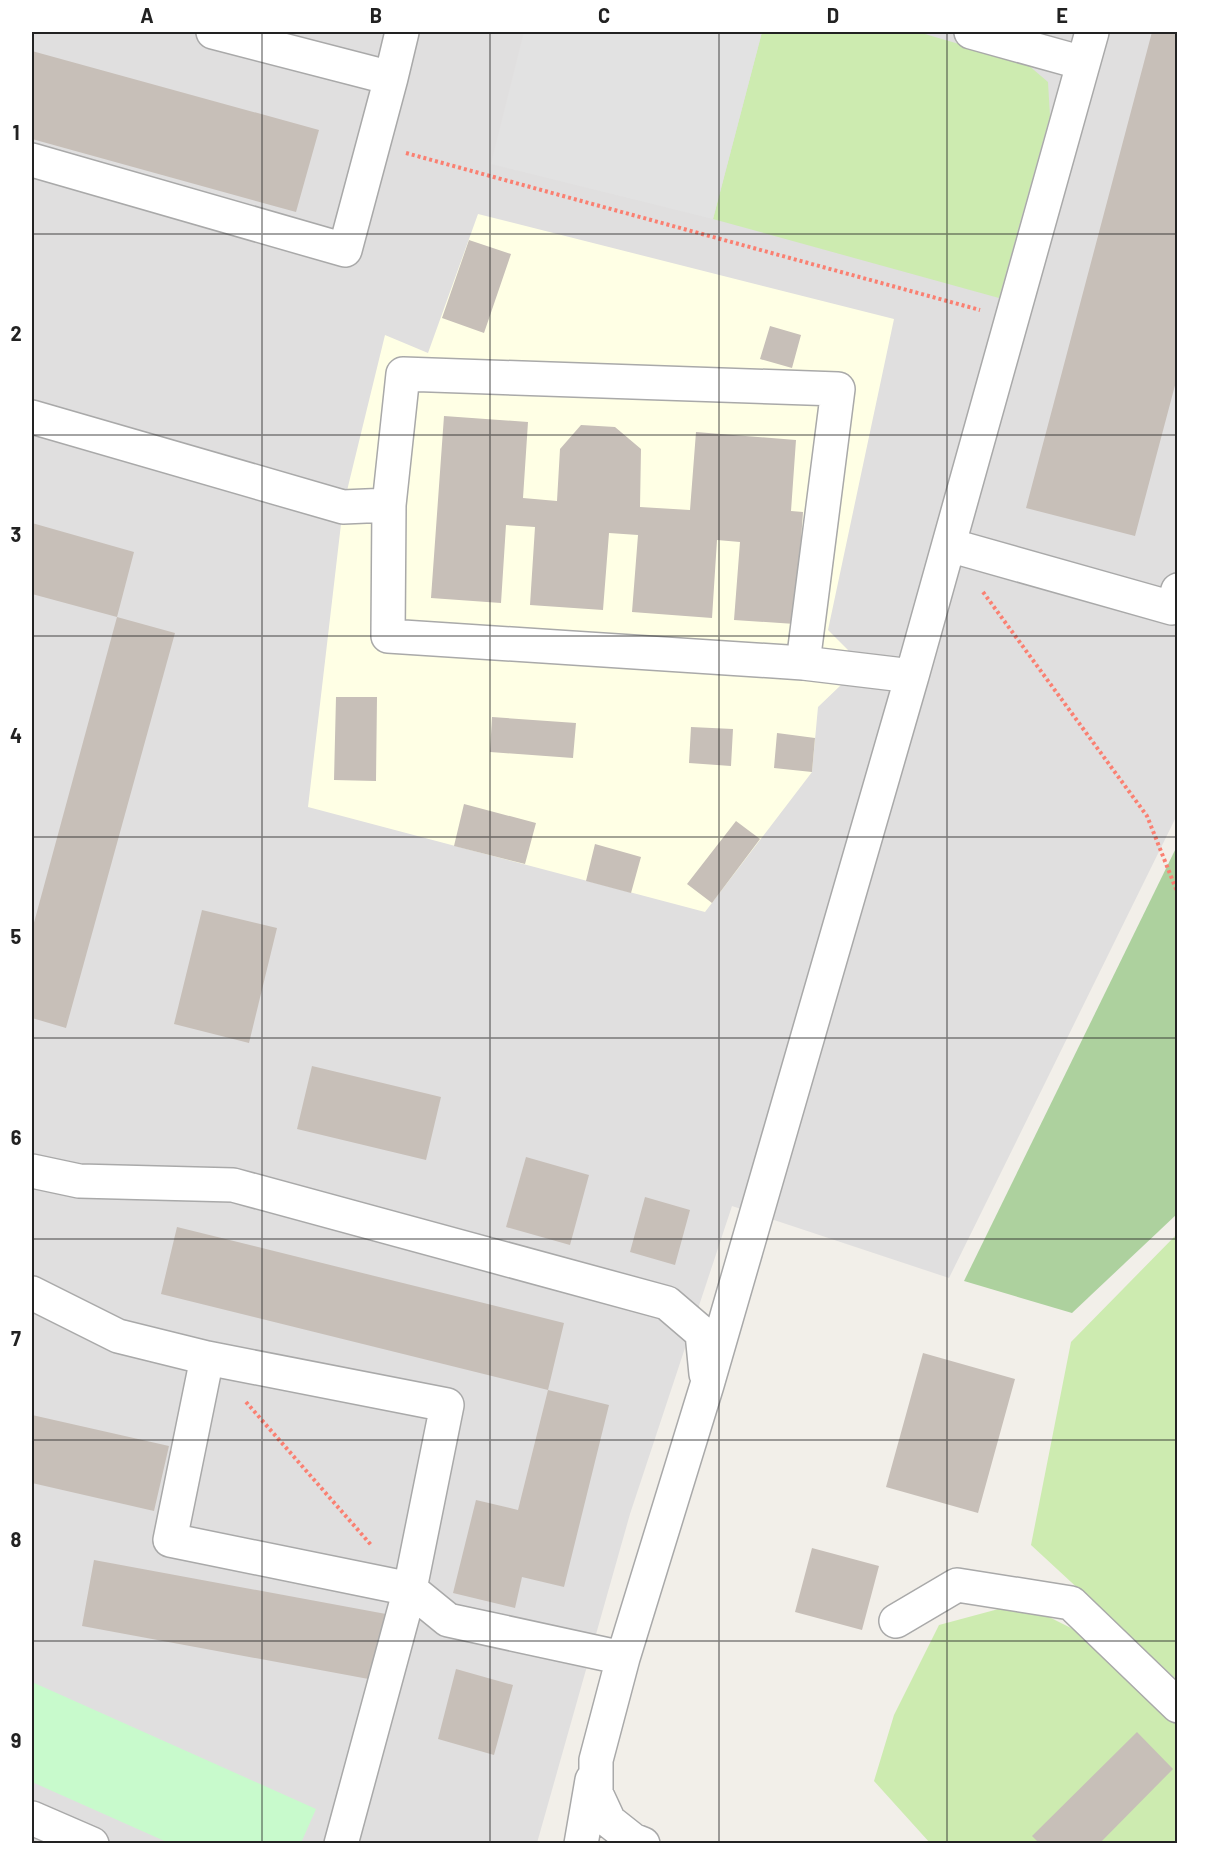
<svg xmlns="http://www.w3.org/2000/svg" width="1209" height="1875" font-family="Barlow,sans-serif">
<rect width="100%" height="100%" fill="#f2efe9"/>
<path fill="#e0dfdf" d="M32 32H1177V815L949 1278 732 1206 630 1514 537 1843 32 1844Z"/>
<path fill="#ffffe5" d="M478 214 894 319 828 630 848 650 841 685 818 707 812 772 705 912 308 807 343 507 385 335 428 353Z"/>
<path fill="#cdebb0" d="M762 32H918L1027 64 1048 82 1050 116 999 298 713 219Z
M1177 1234V1680L1031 1545 1071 1342Z
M1021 1603 1089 1637 1177 1726V1843H930L874 1781 894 1715 939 1625Z"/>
<path fill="#add19e" d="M1177 846V1214L1072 1313 964 1281Z"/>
<path fill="#c8facc" d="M32 1682 316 1809 301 1843H169L32 1782Z"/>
<path fill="#e2e2e2" d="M524 32H762L713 219 491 164Z"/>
<path fill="#c7bfb8" d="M1152 32H1178V374L1135 536 1026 508Z
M32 51 319 130 296 212 32 139Z
M469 240 511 254 484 333 442 318Z
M770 326 801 335 792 368 760 359Z
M444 416 528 422 523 498 557 501 560 449 581 425 615 427 641 449 640 507 690 510 696 432 796 440 791 511 803 512 795 624 734 620 740 542 717 540 712 618 632 612 638 535 609 533 603 610 530 605 535 527 506 525 501 603 431 598Z
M32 523 134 552 117 617 32 594Z
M117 617 175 633 66 1028 32 1018V930Z
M336 697H377L376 781 334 780Z
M492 717 576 723 573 758 490 752Z
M691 727 733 729 731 766 689 763Z
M777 733 815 738 812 772 774 768Z
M464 804 536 823 525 864 454 846Z
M736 821 760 839 712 903 687 884Z
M595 844 641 857 631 893 586 881Z
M202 910 277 928 249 1043 174 1024Z
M312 1066 441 1097 426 1160 297 1129Z
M526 1157 589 1175 570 1245 506 1227Z
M645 1197 690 1210 675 1265 630 1252Z
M177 1227 564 1323 548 1390 161 1294Z
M923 1353 1015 1379 978 1513 886 1487Z
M548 1390 609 1405 564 1587 522 1577 515 1608 453 1593 476 1500 518 1510Z
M32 1415 169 1446 154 1511 32 1483Z
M812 1548 879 1566 862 1630 795 1612Z
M94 1560 386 1614 374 1680 82 1626Z
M456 1669 513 1685 494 1755 438 1739Z
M1137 1732 1173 1769 1099 1844H1040L1032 1836Z"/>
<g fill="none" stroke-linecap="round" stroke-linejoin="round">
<defs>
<path id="minor" d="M971 32 1083 63
M391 78 402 32
M32 160 345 250 391 78 213 32
M403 374 838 389 803 663 388 636 389 505Z
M32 417 343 507 389 505
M949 545 1172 608 1178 590
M912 676 1092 32
M32 1171 79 1181 233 1185 667 1303 702 1333 706 1374
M32 1293 118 1336 207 1358 170 1540 410 1589 448 1620 623 1658
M207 1358 447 1405 410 1589 341 1844
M896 1621 957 1585 1071 1603 1178 1706
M32 1818 92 1844
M581 1844 592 1780
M643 1844 633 1840 609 1821 596 1793V1760L623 1658 707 1385 912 676 803 663"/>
</defs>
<use href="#minor" stroke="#a9a9a9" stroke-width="36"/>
<path stroke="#fa8072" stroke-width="4" stroke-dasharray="3 3" stroke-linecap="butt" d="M406 153 980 310
M983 592 1147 816 1178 894
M246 1402 372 1546"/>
<use href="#minor" stroke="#fff" stroke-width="33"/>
</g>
<path fill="none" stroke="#222" stroke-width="1.5" stroke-opacity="0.55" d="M262 32V1844M490 32V1844M719 32V1844M947 32V1844M32 234H1178M32 435H1178M32 636H1178M32 837H1178M32 1038H1178M32 1239H1178M32 1440H1178M32 1641H1178"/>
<rect width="1209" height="1875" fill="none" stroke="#ffffff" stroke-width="66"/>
<rect x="33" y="33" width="1143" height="1809" fill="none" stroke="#222" stroke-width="2"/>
<g font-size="20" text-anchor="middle" font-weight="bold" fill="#222">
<text x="147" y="23">A</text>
<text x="376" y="23">B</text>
<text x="604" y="23">C</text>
<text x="833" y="23">D</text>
<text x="1062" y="23">E</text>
<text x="16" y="140">1</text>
<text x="16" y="341">2</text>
<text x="16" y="542">3</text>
<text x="16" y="743">4</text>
<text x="16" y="944">5</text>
<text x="16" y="1145">6</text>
<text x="16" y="1346">7</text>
<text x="16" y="1547">8</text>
<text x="16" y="1748">9</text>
</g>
</svg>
